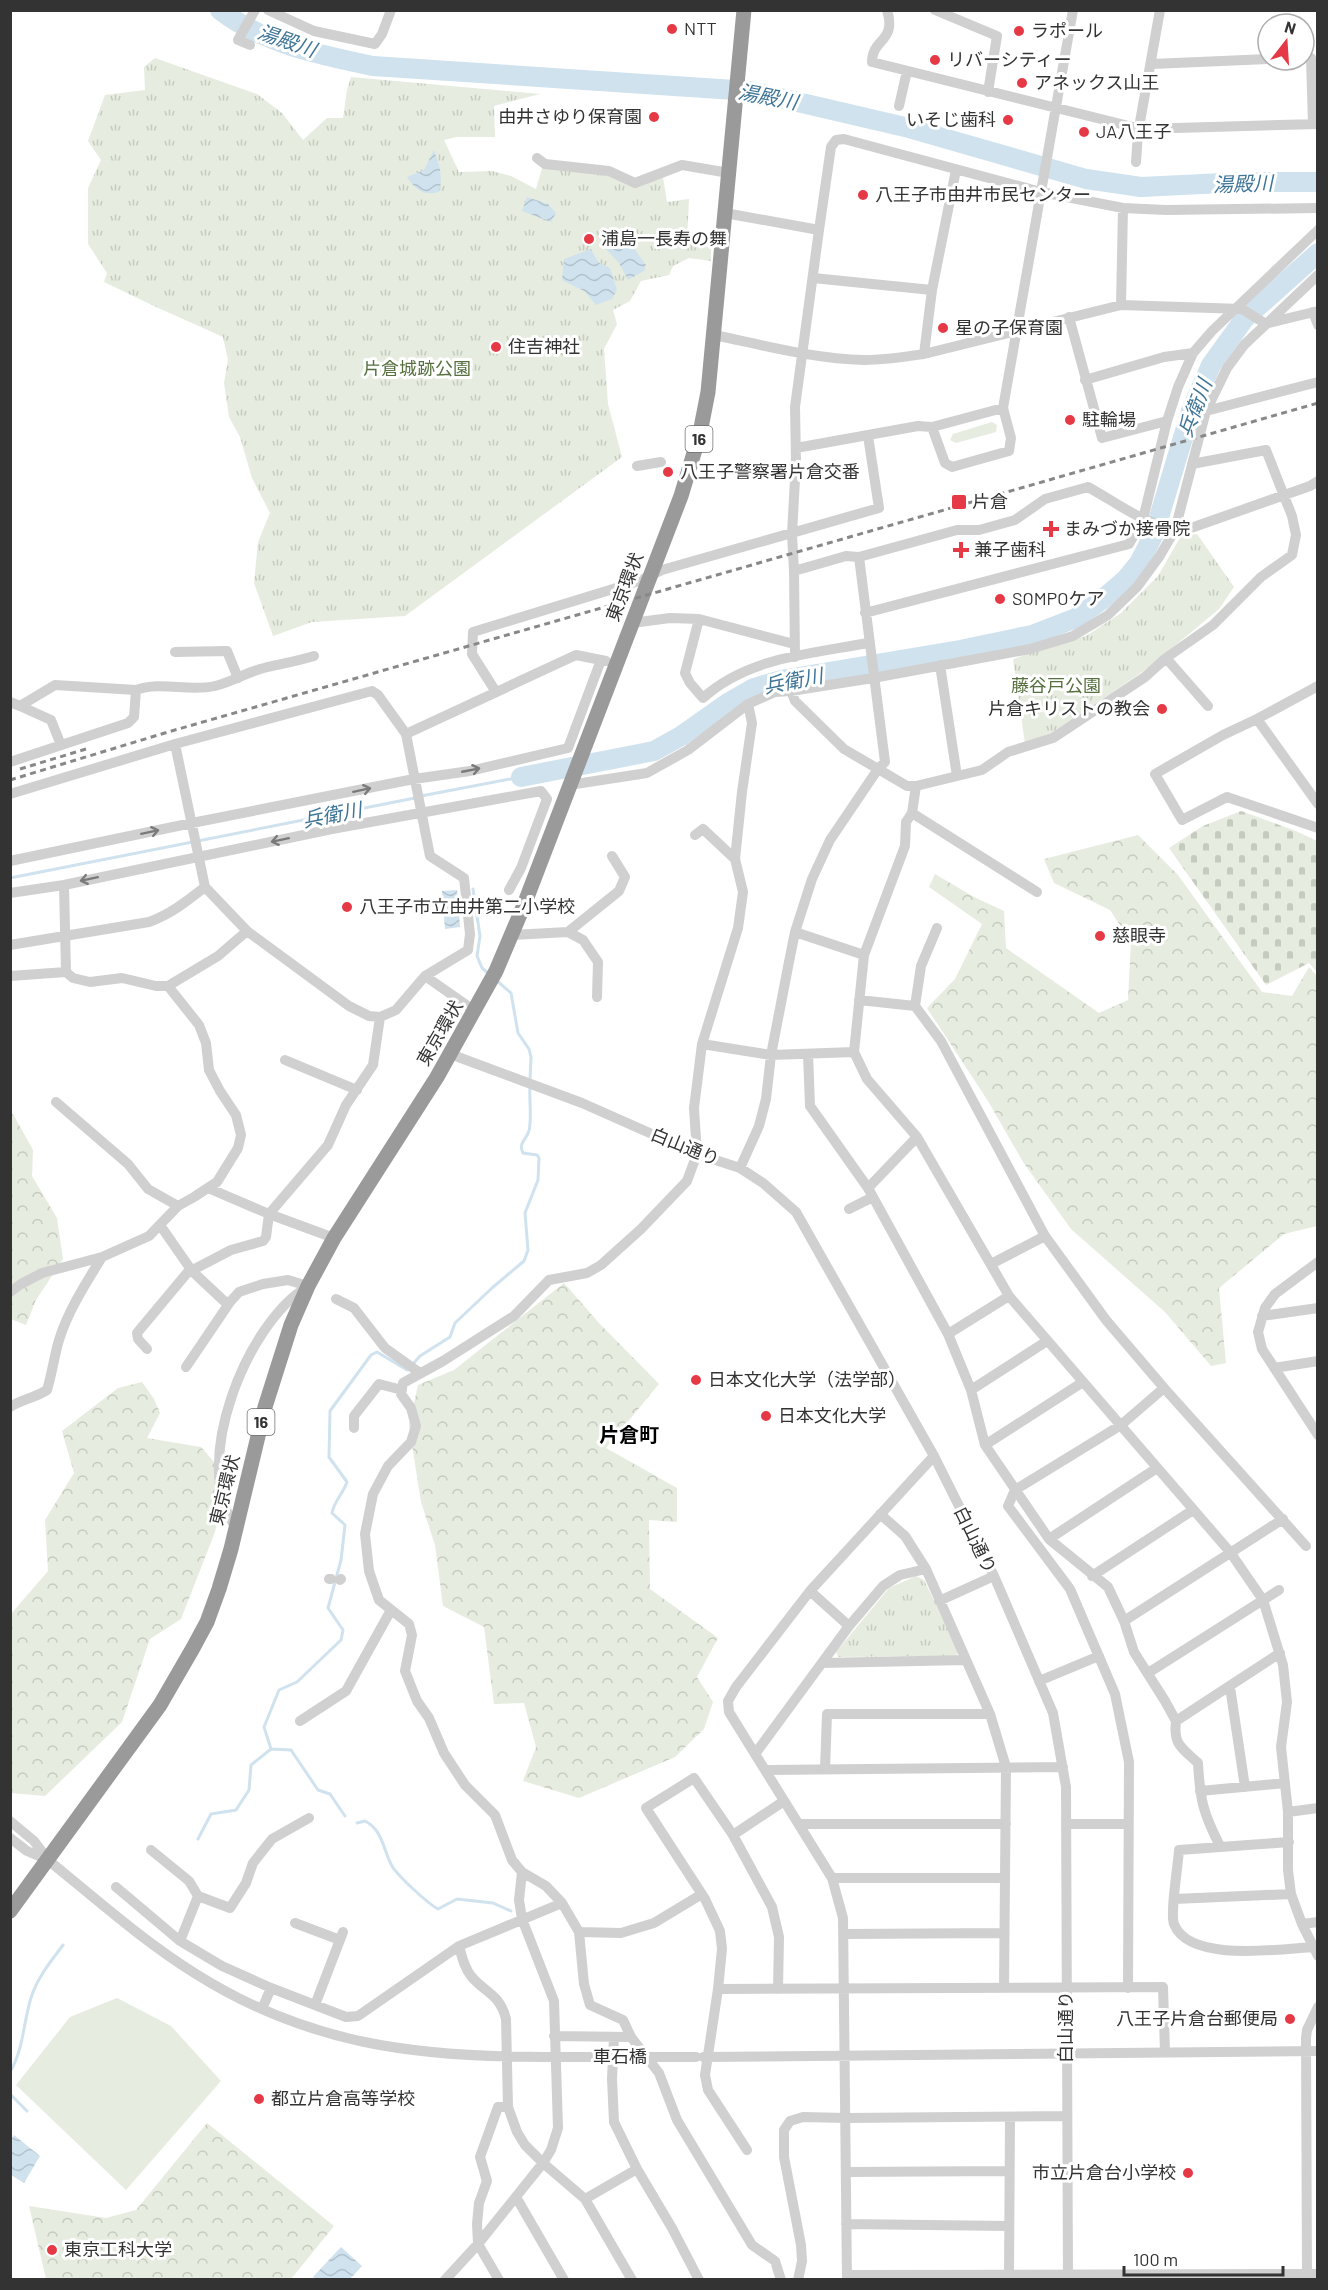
<svg xmlns="http://www.w3.org/2000/svg" width="1328" height="2290" font-family="Barlow,'Noto Sans JP',sans-serif">
<defs>
<pattern id="forest-crowns" width="20" height="18" patternUnits="userSpaceOnUse" patternTransform="scale(1.5)"><rect width="20" height="18" fill="#e6ecdf"/><path d="M2 6a3 3 0 1 1 6 0M12 15a3 3 0 1 1 6 0" fill="none" stroke="#c6cbc0"/></pattern>
<pattern id="cemetery-stones" width="16" height="16" patternUnits="userSpaceOnUse" patternTransform="scale(1.5)"><rect width="16" height="16" fill="#e6ecdf"/><path d="M2 7V4a2 2 0 0 1 4 0v3zM10 15v-3a2 2 0 0 1 4 0v3z" fill="#c6cbc0"/></pattern>
<pattern id="park-tufts" width="24" height="20" patternUnits="userSpaceOnUse" patternTransform="scale(1.5)"><rect width="24" height="20" fill="#e6ecdf"/><path d="M3 7l-1-3M5 7V3M7 7l1-3M15 17l-1-3M17 17v-4M19 17l1-3" fill="none" stroke="#c6cbc0"/></pattern>
<pattern id="water-waves" width="16" height="10" patternUnits="userSpaceOnUse" patternTransform="scale(1.5)"><rect width="16" height="10" fill="#cfe2ee"/><path d="M0 5q4-4 8 0t8 0" fill="none" stroke="#b2c2cd"/></pattern>
</defs>
<rect width="100%" height="100%" fill="#fff"/>
<path fill="#e6ecdf" d="M992 422 997 425 996 432 956 443 950 440 953 434Z
M117 1998 171 2026 221 2081 126 2190 16 2085 70 2017Z"/>
<path fill="url(#forest-crowns)" d="M1138 835 1178 875 1262 992 1292 996 1309 967 1317 976V1226L1284 1234 1219 1288 1226 1363 1211 1366 1165 1312 1071 1229 1023 1162 988 1101 927 1008 955 979 982 924 929 887 935 874 974 897 1004 911 1006 948 1099 1013 1128 1000 1131 942 1110 910 1054 883 1044 859Z
M11 1113 13 1114 33 1150 32 1176 57 1218 63 1259 36 1300 26 1325 11 1319Z
M564 1283 599 1323 659 1384 606 1448 677 1488V1522L649 1520 650 1589 718 1638 697 1677 713 1702 704 1729 675 1757 579 1798 523 1781 536 1747 524 1703 494 1704 484 1627 443 1606 435 1545 421 1502 409 1426 418 1385 454 1370Z
M142 1382 154 1399 160 1413 147 1438 201 1447 227 1477 215 1532 181 1619 150 1639 122 1722 45 1796 11 1793V1614L48 1571 45 1520 74 1473 62 1431 118 1388Z
M207 2123 334 2226 291 2279H46L29 2206 106 2218 136 2210Z"/>
<path fill="url(#cemetery-stones)" d="M1241 811 1296 831 1317 841V972L1309 963 1266 985 1169 848 1203 826Z"/>
<path fill="url(#park-tufts)" d="M155 58 257 94 282 113 303 140 327 118H343L347 90 351 77 540 94 494 106 495 137H456L444 140 459 172 492 171 511 176 536 189 542 168 609 174 631 186 663 177 667 202 689 199 687 242 711 245V261L689 258 673 266 669 275 641 281 630 301 613 310 617 324 604 349 608 404 622 457 405 616 312 622 273 636 254 583 258 542 270 513 252 478 240 437 229 417 224 383 228 360 223 337 154 306 104 282 107 273 88 244V188L101 160 88 141 105 95 145 90 144 67Z
M1197 534 1234 587 1219 609 1148 668 1047 737 1025 744 1013 659 1086 636 1121 613 1158 576 1181 536Z
M916 1576 924 1580 959 1651 956 1656 838 1657 836 1652 889 1588Z"/>
<path fill="url(#water-waves)" d="M434 150 440 169 441 182 439 192C423 196 416 190 407 177L424 170Z
M527 197 548 204 556 213 551 222 522 211Z
M618 240 633 247 646 265 644 271 628 280 619 263 603 246Z
M591 249 598 262 610 268 617 290 612 299 596 305 584 291 562 280 564 259Z
M457 890 460 927 445 929 442 891Z
M14 2135 40 2156 24 2183 11 2175V2140Z
M341 2247 362 2266 350 2279H316L313 2277Z"/>
<g fill="none" stroke-linecap="round" stroke-linejoin="round">
<path stroke="#cfe2ee" stroke-width="3" d="M421 796 521 777
M10 878 415 798
M473 889 480 936 477 956 482 968 489 974
M497 981 511 993 518 1033 529 1049 531 1057 530 1080
M413 1364 420 1356 450 1337 455 1323 492 1288 524 1261 528 1250 525 1213 538 1180 539 1158 537 1155 523 1153C518 1143 526 1140 529 1131 532 1118 529 1101 530 1087
M271 1749 291 1750 318 1790 330 1794 345 1816
M357 1823 365 1821C383 1830 383 1850 392 1866 398 1876 427 1903 438 1909L457 1899 493 1903 511 1911
M198 1839 211 1814 236 1810 249 1790 251 1765 271 1749 264 1727 279 1690 297 1682 341 1640 343 1630 328 1608 341 1560 345 1525 332 1513C334 1501 343 1494 347 1482L329 1457 330 1411 371 1355 377 1352 407 1370
M10 2072C25 2047 23 2018 33 1992 40 1974 52 1960 63 1945
M10 2094 27 2111"/>
<path stroke="#cfe2ee" stroke-width="20" d="M220 10C264 44 320 55 373 66L750 91 905 127 1086 179 1141 187 1244 182H1318
M521 777 654 751 681 736 728 703 754 688 781 680 960 650 1032 635 1076 618 1103 599 1126 579 1139 563 1154 534 1191 411 1211 365 1245 318 1318 253"/>
<path stroke="#d0d0d0" stroke-width="10" d="M268 10 314 31 375 44 382 34 391 10
M887 10C897 42 872 38 872 62L1141 129 1318 124
M935 10 997 36 988 92
M250 45 238 40 255 10
M1311 58 1313 124
M1152 64 1268 59
M899 106 907 71
M537 158 545 164 609 171 635 183 682 165 729 173
M1136 162 1138 133 1160 10
M725 213 819 230 831 147 836 140 844 139 1041 192 1123 208 1166 210 1318 208
M813 278 932 290
M1121 305 1123 208
M1313 312 1318 325
M1069 317 1102 438 1167 421 1178 387 1193 353 1212 331 1318 230
M1269 323 1318 311
M714 335C763 345 814 359 864 360 885 360 904 357 924 354L1121 305 1242 309 1266 324
M924 354 932 290 956 170
M1085 380 1164 357 1193 353
M1003 408 1073 10
M1003 408 1011 438 1009 451 952 467 945 463 932 427Z
M1206 411 1318 382
M796 448 918 426 932 427
M637 466 661 462
M859 557 957 530H979L1015 520 1045 499 1088 487C1121 505 1152 532 1191 528L1310 486 1318 481
M865 613 1129 544 1143 519 1167 421
M699 619 685 673 690 683 703 698C748 657 811 654 868 643
M632 623 670 618 699 619 794 644
M175 652 227 651 238 678
M795 657 794 571 792 534 796 461 795 407 819 230
M1166 658 1208 706
M940 665 957 776
M1318 686 1257 719 1223 735 1155 774 1182 820 1227 797 1318 828
M791 691 795 701 844 749 907 786H916L912 813 906 822 905 846 864 955 854 1052 867 1079 917 1137 1009 1296 1230 1552 1263 1600 1283 1665 1287 1702 1281 1747 1288 1812V1870L1291 1894 1302 1924 1318 1956
M496 692 472 654 473 632 639 581 662 570 879 508 868 436
M10 702 20 706 55 685 136 690C161 681 189 692 215 686 232 682 247 672 264 668 281 664 298 661 314 656
M20 706 51 720 61 745
M1257 719 1318 804
M406 734 576 655 606 661
M175 744 205 887 247 931 349 1006 369 1016 380 1017 396 1010 425 976 475 1011
M10 762 128 723 134 717 136 690
M569 785 647 773 688 750 748 704 775 692 791 691 873 678 1030 649 1073 636 1108 615 1137 587 1159 557 1175 530 1206 411 1227 368 1244 345 1318 275
M916 786 982 770 1008 752 1053 738 1145 677 1166 658 1213 625 1261 577 1292 555 1296 535 1292 516 1266 450 1192 464
M10 794 175 744 372 691 378 695 406 734 430 856 464 878 470 934 468 950 425 976
M912 813 1037 892
M695 835 703 829 735 859
M10 861 192 823 414 779 470 771 568 748 601 660
M64 885 66 972 73 978 90 982 122 978 156 986H168L218 956 247 931
M10 893 64 885 332 829 541 791 547 799 521 868 509 890
M568 932 583 940 598 962 597 997
M795 932 864 955
M512 935 568 932 619 891 625 877 612 856
M10 945 149 922C171 914 187 901 205 887
M10 976 66 972
M859 1000 915 1006 941 1041 1045 1236 1106 1320 1164 1388 1306 1546
M915 1006 921 966 937 928
M702 1044 771 1055 854 1052
M450 1054 582 1103 697 1154 740 1168 763 1183 796 1212 934 1456 994 1576 1053 1713 1066 1787 1068 2280
M808 1054 810 1106 868 1188
M285 1060 357 1090
M56 1102 128 1164 148 1189 178 1206
M917 1137 868 1188 948 1334 971 1390 985 1445 1049 1539 1108 1587 1124 1621 1134 1652 1165 1701 1176 1721
M740 1168 759 1126 766 1099 771 1055 788 967 795 932 812 879 830 840 878 769 885 762 859 557 846 556 794 571
M208 1188 269 1214 334 1238
M849 1209 873 1197
M160 1225 192 1271 224 1301 230 1302 239 1292 263 1284 288 1280 308 1286
M1318 1262 1275 1294 1265 1308 1258 1332 1262 1349 1318 1435
M991 1264 1045 1236
M10 1292 21 1284 42 1273 102 1257 149 1236 178 1206 194 1197 217 1182 238 1148 241 1135 236 1115 220 1091 209 1070 206 1043 199 1025 168 986
M336 1299 354 1308 385 1348 420 1373
M1262 1316 1318 1308
M948 1334 1009 1296
M147 1349 138 1339 137 1333 187 1273 231 1250 263 1241 266 1237 269 1214 328 1145 346 1105 373 1065 380 1017
M186 1367 230 1302
M1274 1368 1318 1361
M971 1390 1047 1341
M10 1407C22 1399 35 1398 47 1390 52 1374 54 1357 59 1340 68 1311 86 1283 102 1257
M354 1428V1416L379 1384 402 1390
M985 1445 1083 1382
M880 1514 905 1536 926 1569 990 1714 1006 1767 1004 1988
M235 1526C190 1464 247 1323 307 1287
M1049 1539 1157 1468
M1092 1576 1193 1510
M329 1579H331
M340 1580 341 1579
M810 1591 849 1626
M939 1601 994 1576
M1124 1621 1283 1519
M822 1663 966 1660
M1148 1673 1279 1590
M1039 1681 1099 1656
M1230 1687 1245 1787
M300 1721 346 1691 391 1610
M755 1754 849 1626 883 1586 900 1575 926 1569
M825 1769 827 1714H990
M767 1770 1063 1767
M1200 1791 1285 1783
M1288 1812 1318 1808
M10 1821 34 1841 48 1860
M800 1824H1006
M1066 1824H1128
M733 1835 784 1801
M10 1838 27 1851 48 1860C96 1899 143 1941 196 1974 307 2044 415 2057 544 2057
M1289 1842 1179 1850C1178 1865 1170 1914 1174 1924 1189 1963 1280 1949 1313 1947
M1220 1846C1203 1813 1200 1800 1198 1763 1182 1748 1173 1745 1176 1721L1280 1653
M151 1850 189 1881 198 1896
M522 1872 546 1886 562 1903 579 1932 584 1984 590 2005 623 2020 631 2037 659 2073 677 2120 752 2245 775 2261 781 2280
M832 1878H1004
M116 1887 180 1941
M1174 1899 1291 1894
M295 1923 340 1940
M1302 1924 1318 1922
M579 1932 621 1933 654 1923 702 1894
M845 1934 1004 1933
M459 1946C462 1957 464 1967 471 1976 485 1993 500 1994 506 2019L508 2107 517 2132 525 2145 543 2163 585 2199 632 2280
M271 1988 222 1966 180 1941 198 1896 230 1908 246 1883 253 1863 272 1839 309 1818
M1128 1988 1129 1762 1115 1694 1070 1589 1008 1506 1015 1490 1121 1425 1164 1388
M718 1989 1163 1987 1165 2052
M315 2005 343 1932
M262 2009 271 1988 346 2017 358 2016 459 1946 562 1903
M554 2036 631 2037
M614 2037 612 2079 614 2122 637 2169 672 2228 699 2280
M703 2057 1318 2051
M747 2150 708 2090 705 2075 718 1989 722 1949 720 1931 705 1899 646 1808 694 1778 733 1835 772 1907 779 1937 778 1989
M846 2172 1009 2171
M516 2197 564 2280
M585 2199 637 2169
M846 2224 1009 2226
M847 2275 1318 2274
M1009 2275 1010 2117
M1307 2279 1306 2038 1307 2030 1318 2007
M445 2280 478 2244 543 2163 551 2150 558 2128 554 2001 522 1919 519 1900 522 1872 512 1860 495 1815 465 1785 444 1753 429 1718 417 1701 405 1671 412 1635 409 1624 379 1600 369 1571 365 1534 373 1494 388 1466 411 1442 416 1426 411 1408 401 1394 403 1383 443 1361 514 1316 549 1280 587 1273 601 1265 641 1229 687 1181 697 1154 694 1108 702 1044 738 928 743 892 735 859 742 792 752 723 748 704
M499 2280 478 2244 477 2224 479 2203 487 2181 480 2157 498 2107H508
M798 2280 802 2261 801 2245 784 2157V2130L790 2121 803 2117 846 2118 1067 2116
M847 2280 843 1918 832 1878 729 1712 728 1701 736 1687 810 1591 934 1456"/>
<path stroke="#9a9a9a" stroke-width="15" d="M10 1911 160 1705 193 1648 207 1622 219 1589 231 1549 265 1407 291 1325 308 1286 334 1238 437 1077 496 971 524 905 681 496 700 433 708 392 744 10"/>
<path stroke="#888" stroke-width="3" stroke-dasharray="6 4.5" stroke-linecap="butt" d="M20 769 86 749
M10 780 168 732 1318 403"/>
<path stroke="#d0d0d0" stroke-width="10" d="M544 2057H696"/>
</g>
<defs><path id="oneway-shaft" d="M-6 0H5M1.5-3L5.5 0L1.5 3" fill="none" stroke-width="1.6" stroke-linecap="round" stroke-linejoin="round" transform="scale(1.5)"/></defs>
<g stroke="#7a7a7a">
<use href="#oneway-shaft" transform="translate(471 770) rotate(-11)"/>
<use href="#oneway-shaft" transform="translate(362 790) rotate(-12)"/>
<use href="#oneway-shaft" transform="translate(150 832) rotate(-12)"/>
<use href="#oneway-shaft" transform="translate(280 840) rotate(168)"/>
<use href="#oneway-shaft" transform="translate(89 879) rotate(168)"/>
</g>
<g fill="#e63946" stroke="#fff" stroke-width="2">
<circle cx="672" cy="29" r="6"/>
<circle cx="1019" cy="31" r="6"/>
<circle cx="935" cy="60" r="6"/>
<circle cx="1022" cy="83" r="6"/>
<circle cx="654" cy="117" r="6"/>
<circle cx="1008" cy="120" r="6"/>
<circle cx="1084" cy="132" r="6"/>
<circle cx="863" cy="195" r="6"/>
<circle cx="589" cy="239" r="6"/>
<circle cx="943" cy="328" r="6"/>
<circle cx="496" cy="347" r="6"/>
<circle cx="1070" cy="420" r="6"/>
<circle cx="668" cy="472" r="6"/>
<rect x="951" y="494" width="16" height="16" rx="3"/>
<path d="M1048 520h6v6h6v6h-6v6h-6v-6h-6v-6h6z"/>
<path d="M958 541h6v6h6v6h-6v6h-6v-6h-6v-6h6z"/>
<circle cx="1000" cy="599" r="6"/>
<circle cx="1162" cy="709" r="6"/>
<circle cx="347" cy="907" r="6"/>
<circle cx="1100" cy="936" r="6"/>
<circle cx="696" cy="1380" r="6"/>
<circle cx="766" cy="1416" r="6"/>
<circle cx="1290" cy="2019" r="6"/>
<circle cx="259" cy="2099" r="6"/>
<circle cx="1188" cy="2173" r="6"/>
<circle cx="52" cy="2250" r="6"/>
</g>
<g text-anchor="middle" stroke-width="6" stroke-linejoin="round" paint-order="stroke">
<g fill="#fff" stroke="#707070" stroke-width="1.5">
<rect x="685.5" y="426" width="27" height="26" rx="4.5"/>
<rect x="247.5" y="1409" width="27" height="26" rx="4.5"/>
</g>
<g font-size="16" font-weight="bold" fill="#333">
<text x="699" y="445">16</text>
<text x="261" y="1428">16</text>
</g>
<g font-size="18" fill="#333" stroke="#fff" text-anchor="start">
<text x="684" y="35">NTT</text>
<text x="1031" y="37">ラポール</text>
<text x="947" y="66">リバーシティー</text>
<text x="1034" y="89">アネックス山王</text>
<text x="642" y="123" text-anchor="end">由井さゆり保育園</text>
<text x="996" y="126" text-anchor="end">いそじ歯科</text>
<text x="1096" y="138">JA八王子</text>
<text x="875" y="201">八王子市由井市民センター</text>
<text x="601" y="245">浦島一長寿の舞</text>
<text x="955" y="334">星の子保育園</text>
<text x="508" y="353">住吉神社</text>
<text x="1082" y="426">駐輪場</text>
<text x="680" y="478">八王子警察署片倉交番</text>
<text x="972" y="508">片倉</text>
<text x="1064" y="535">まみづか接骨院</text>
<text x="974" y="556">兼子歯科</text>
<text x="1012" y="605">SOMPOケア</text>
<text x="1150" y="715" text-anchor="end">片倉キリストの教会</text>
<text x="359" y="913">八王子市立由井第二小学校</text>
<text x="1112" y="942">慈眼寺</text>
<text x="708" y="1386">日本文化大学（法学部）</text>
<text x="778" y="1422">日本文化大学</text>
<text x="1278" y="2025" text-anchor="end">八王子片倉台郵便局</text>
<text x="271" y="2105">都立片倉高等学校</text>
<text x="1176" y="2179" text-anchor="end">市立片倉台小学校</text>
<text x="64" y="2256">東京工科大学</text>
</g>
<g font-size="18" fill="#56703f" stroke="#fff">
<text x="417" y="375">片倉城跡公園</text>
<text x="1056" y="692">藤谷戸公園</text>
</g>
<g font-size="18" fill="#333" stroke="#fff">
<text transform="translate(625 587) rotate(-69)" y="6">東京環状</text>
<text transform="translate(440 1033) rotate(-60)" y="6">東京環状</text>
<text transform="translate(685 1147) rotate(22)" y="6">白山通り</text>
<text transform="translate(225 1490) rotate(-76)" y="6">東京環状</text>
<text transform="translate(975 1540) rotate(64)" y="6">白山通り</text>
<text transform="translate(1066 2027) rotate(-90)" y="6">白山通り</text>
<text x="620" y="2063">車石橋</text>
</g>
<g font-size="20" font-style="italic" fill="#3f7597" stroke="#fff">
<text transform="translate(287 41) rotate(19)" y="7">湯殿川</text>
<text transform="translate(768 97) rotate(11)" y="7">湯殿川</text>
<text transform="translate(1243 184) rotate(-2)" y="7">湯殿川</text>
<text transform="translate(1195 408) rotate(-69)" y="7">兵衛川</text>
<text transform="translate(793 681) rotate(-11)" y="7">兵衛川</text>
<text transform="translate(332 815) rotate(-11)" y="7">兵衛川</text>
</g>
<g font-size="20" font-weight="bold" fill="#000" stroke="#fff">
<text x="629" y="1442">片倉町</text>
</g>
</g>
<rect width="1328" height="2290" fill="none" stroke="#333333" stroke-width="24"/>
<g transform="translate(1286 42) rotate(17)"><circle r="28" fill="#ffffff" stroke="#adadad" stroke-width="1.5"/>
<path d="M0-4.5L10 22L0 15L-10 22Z" fill="#e63946"/>
<text y="-9" font-size="16" font-weight="bold" text-anchor="middle" fill="#333333">N</text>
</g>
<path d="M1124 2266v9h159v-9" fill="none" stroke="#333333" stroke-width="3"/>
<text x="1133" y="2266" font-size="18" fill="#333333" stroke="#ffffff" stroke-width="4.5" paint-order="stroke">100 m</text>
</svg>
